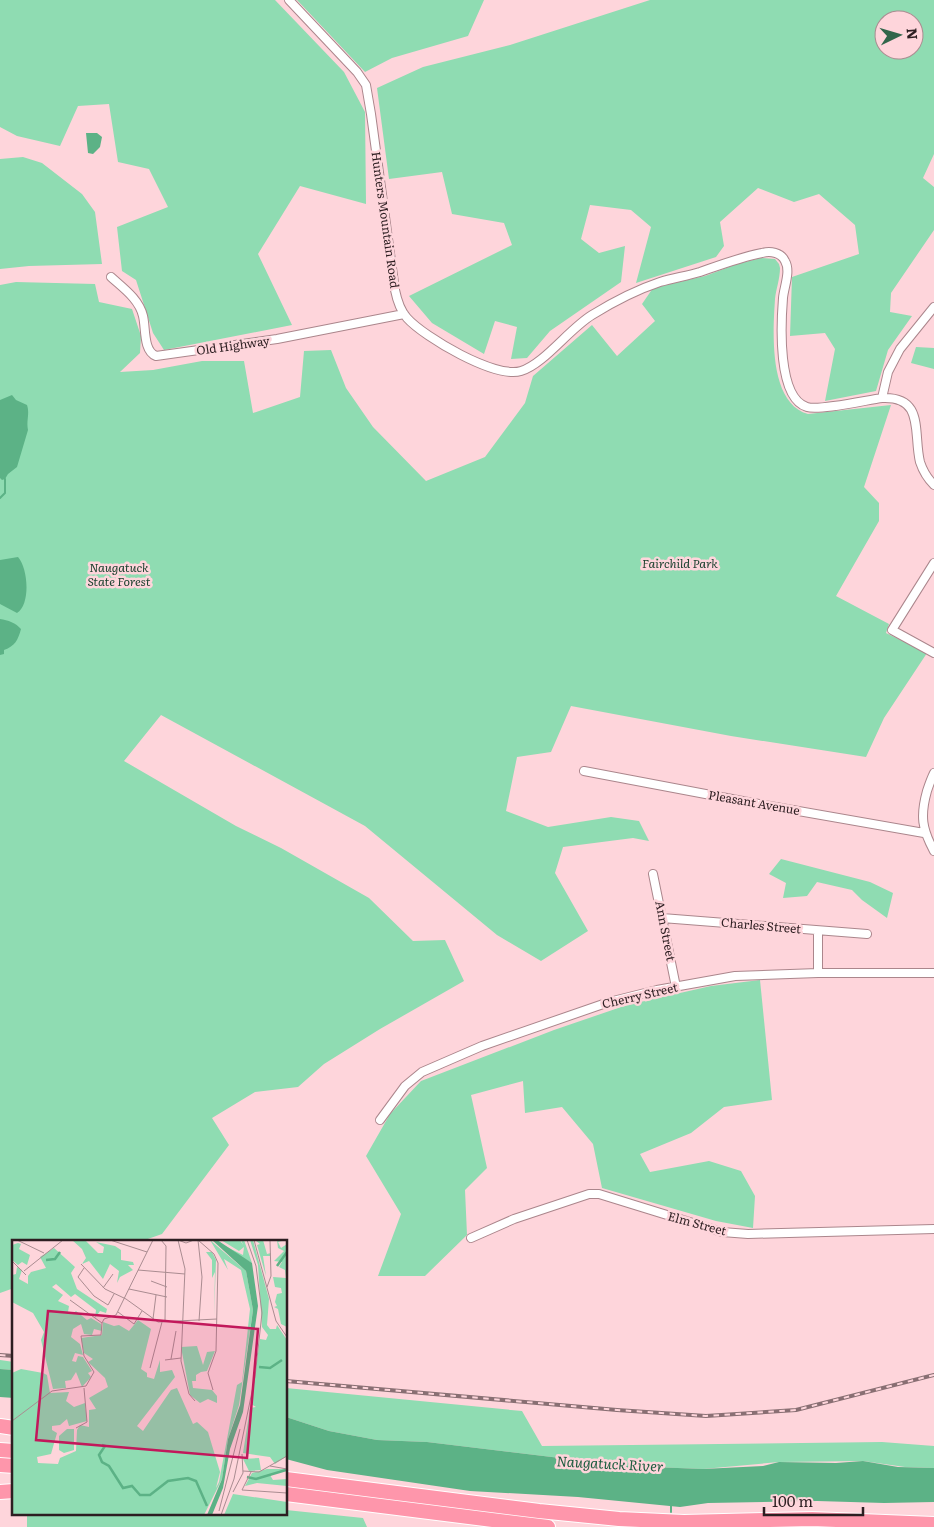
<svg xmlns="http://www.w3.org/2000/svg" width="934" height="1527" font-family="Literata,serif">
<rect width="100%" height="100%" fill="#fed5db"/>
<path fill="#8fdcb2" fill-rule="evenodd" d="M0 0H275L344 72 365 112 366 204 300 186 258 254 292 325 164 350 153 333 136 280 122 271 117 227 168 207 149 169 118 162 109 104 78 106 60 146 17 136 0 127Z
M297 0H484L468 36 392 58 365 72Z
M650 0H934V154L923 178 934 187V230L891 293 890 312 912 316 888 350 876 391 825 401 835 349 825 333 790 336 792 277 859 254 855 225 819 194 794 202 758 188 720 222 724 246 716 257 636 283 651 227 631 210 590 205 581 239 599 253 625 246 621 282 550 331 527 358 511 359 517 327 495 321 484 354 432 323 409 296 512 245 504 223 452 214 442 172 389 179 377 88 423 67 510 45ZM884 20H914V50H884Z
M23 157 42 163 82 194 95 212 102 264 29 266 0 269V159Z
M761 258 775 259 779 264 780 268C780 279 776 289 775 299 773 331 768 403 808 414L891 405 864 487 879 503V521L836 596 889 624 886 633 927 653 884 718 866 757 731 736 571 706 551 752 517 757 506 811 548 827 611 817 639 821 649 841 633 838 563 847 555 873 588 931 541 961 497 935 365 826 161 715 124 761 236 826 281 848 369 898 413 941 445 940 464 981 380 1029 324 1064 298 1087 255 1092 212 1118 229 1145 162 1234 142 1241H14V1288L0 1293V285L16 282 95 284 99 302 132 309 141 336 140 353 120 372 153 370 202 361H244L253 413 300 397 304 351 331 350 346 388 373 427 426 481 485 457 525 403 533 376 592 325 617 356 655 321 642 304 653 288 705 276 737 264Z
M916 347 934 348V369L911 363Z
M781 859 870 882 893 893 887 918 862 900 852 890 817 882 807 896 783 898 786 883 769 874Z
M760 980 772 1100 724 1107 691 1133 640 1154 650 1172 709 1161 741 1171 755 1196 753 1228 716 1221 602 1188 593 1144 562 1107 525 1113 523 1081 471 1095 487 1168 465 1190 467 1235 425 1276H378L401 1214 366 1156 390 1114 421 1081 554 1030 627 1005 711 986Z
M0 1360 14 1362V1370L0 1369Z
M286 1388 522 1411 542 1446 882 1442 934 1446V1468L905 1467 863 1461 779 1462 703 1469 627 1466 427 1442 377 1440 329 1431 286 1417Z
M286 1510 363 1518 367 1527H27V1513H286Z"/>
<path fill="#5cb286" d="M86 133H97L102 137 100 147 93 154 88 153Z
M12 395 16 400 27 405C30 414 26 421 28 430L17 467 8 474 5 479 2 480 0 478V400Z
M18 557C28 568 31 604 17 613L0 604V560Z
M0 619C8 620 16 623 21 629 18 640 15 646 4 650V654L0 655Z
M0 1369 14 1370V1398L0 1397Z
M286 1417 329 1431 377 1440 427 1442 627 1466 703 1469 763 1466 779 1462 836 1463 863 1461 898 1467 934 1468V1502L884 1503 817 1501 708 1503 680 1507 578 1497 470 1491 327 1470 286 1459Z"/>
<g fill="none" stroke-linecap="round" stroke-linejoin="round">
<path stroke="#5cb286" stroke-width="2" d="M0 498 5 493V479
M671 1512V1504"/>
<defs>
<path id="street" d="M289 0 357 72 366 85 371 114 395 290C397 300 400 310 407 318 424 337 495 379 521 371 544 364 569 329 592 315 613 302 636 290 660 282 673 278 687 276 700 272 720 265 741 257 762 253 770 251 781 252 785 261 791 271 784 287 783 298 781 323 777 398 807 407 819 411 867 400 882 398 925 396 913 433 920 462 923 471 928 479 934 485
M111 277C123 288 139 299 143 316 146 328 143 351 156 356L277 339 404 314
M882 398 888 372 900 349 934 307
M934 563 892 630 934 653
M584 771 753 803 924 833
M934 773C931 779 929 785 927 791 920 816 922 829 934 851
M653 874 676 987
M662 918 867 934
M818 931V973
M380 1120 405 1086 422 1072 482 1046 609 1002 657 990 735 976 818 973H934
M471 1238 514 1219 589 1194H599L722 1232 748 1234 934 1229"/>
<path id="highway" d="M0 1426 14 1428
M0 1450 14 1451
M0 1465 14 1466
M286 1479 539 1511 619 1519 684 1522 812 1519 934 1524
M0 1492 14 1491
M286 1494 548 1527"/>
</defs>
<use href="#street" stroke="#ab868c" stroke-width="10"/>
<use href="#highway" stroke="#fff" stroke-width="16"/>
<use href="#street" stroke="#fff" stroke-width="8"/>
<use href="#highway" stroke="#fe96ab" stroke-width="14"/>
<defs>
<path id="rail" d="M0 1355 14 1356
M286 1381 617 1410 706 1416 796 1410 934 1375"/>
</defs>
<use href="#rail" stroke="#896f73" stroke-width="4"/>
<use href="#rail" stroke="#fed5db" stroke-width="2" stroke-dasharray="5.5" stroke-linecap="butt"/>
</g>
<g text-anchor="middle" stroke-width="5" stroke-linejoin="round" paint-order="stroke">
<g font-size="12" fill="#2d1e21" stroke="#fed5db">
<text transform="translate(385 220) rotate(82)" y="4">Hunters Mountain Road</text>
<text transform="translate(233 346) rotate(-8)" y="4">Old Highway</text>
<text transform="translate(754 803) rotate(10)" y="4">Pleasant Avenue</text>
<text transform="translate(761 926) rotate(5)" y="4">Charles Street</text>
<text transform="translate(665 931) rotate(79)" y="4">Ann Street</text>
<text transform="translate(640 996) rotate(-13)" y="4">Cherry Street</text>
<text transform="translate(697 1224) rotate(15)" y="4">Elm Street</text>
</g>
<g font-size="12" font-style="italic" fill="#1d4230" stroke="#fed5db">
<text x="680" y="568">Fairchild Park</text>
<text x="119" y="572">Naugatuck<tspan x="119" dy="14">State Forest</tspan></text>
</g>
<g font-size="14" font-style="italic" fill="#1b5c3e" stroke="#fed5db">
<text transform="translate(610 1464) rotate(3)" y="5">Naugatuck River</text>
</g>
</g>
<g transform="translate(12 1240)">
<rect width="275" height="275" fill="#fed5db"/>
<path d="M60 0H73L86 13H91L92 7 84 2 103 6 109 10V20L121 22 122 25H116L121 30 108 37 105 43 107 31 98 24 91 39 77 21 70 24 74 18 70 9ZM198 0 234 31 241 70 227 165 216 199 210 239 192 275H0V133L9 129 31 133 35 135 38 153 57 152 54 161 62 167 73 163 75 181 57 186 55 179 48 185 40 186V190L45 193 39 214 25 217 26 223 46 224 48 218 64 211 65 190 68 185 77 187V170L84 169 77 158 96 147 93 138 76 122 81 119 72 113 69 98 90 95 91 82 102 86 107 85 117 91 126 80 139 89 129 129 135 133V137L142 139 148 120V132L160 130 163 137 125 186 131 191 159 150 165 148 181 184 185 182 196 192 208 232 204 248 207 242 225 145 230 142 238 69 229 30 212 19 216 30ZM205 0 213 6 231 15 232 7 227 11 209 0H228L231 5 229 0H232L240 23 214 9ZM238 0H241L257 59 255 85 258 89H264L265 85 275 100V216L263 224 258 217 231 213 238 168 244 167 239 164 248 99 254 100 256 95 250 87 246 25ZM243 0H251L255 14 259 13 258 16H251L254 36 245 5 248 4ZM265 0H274L266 2 269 8 275 4V87L269 84 266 69 262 67 265 66 263 62 265 54 270 53 269 48 263 47 261 37 274 38 273 30 267 27 270 22 262 21 272 11 266 8ZM6 3 9 4 7 9 18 15 15 25 10 22 6 25 0 20V5ZM42 8 63 27 59 33 65 49 95 69 94 73 88 71 83 78 84 70 63 54 59 57 44 44 40 47 51 55 46 61 57 66 56 72 60 74 64 71 75 80 79 78 89 84 90 91 82 89 80 95 72 94 69 84 61 89 59 97 68 104 71 115 63 113 60 121 64 122 66 116 71 117 80 131 76 133 79 137 70 147 64 132 59 140 53 141 54 148 41 149 29 100 32 92 21 73 0 62V35L4 34 5 27 10 30 7 39 16 44V36L19 32 34 28 28 17ZM194 12H200L204 20 202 78 203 32 200 38V20ZM185 106 191 125 195 112 203 111 195 131 189 132 184 135V141H180L181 148 200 150 205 156V163L196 159 188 163 178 155 169 107ZM62 189V210L52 213 47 210V196L55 189ZM247 218 249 230 237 231 231 219ZM255 229H275L258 235 261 240 275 239V246L245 243 233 246 240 233ZM221 254 275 262V275H212Z" fill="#8fdcb2"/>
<path d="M200 0H205L240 23 246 66 231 172 218 209 211 248 200 275H195L210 239 216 199 228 165 241 70 234 31Z" fill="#5cb286"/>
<path fill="none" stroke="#5cb286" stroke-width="2.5" d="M34 20 43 19 48 12M265 26 275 12M247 127 258 128 270 120M90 205 93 206 87 215 90 222 97 226 111 248 120 246 128 255H138L156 241 176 238 184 241 195 266M235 237 244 239 274 230"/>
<path fill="none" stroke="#aa8c91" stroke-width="1" d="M5 0 32 13M98 0 135 12M149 0 154 6 153 81M166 0 173 29 169 121 177 154 183 161M166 0 174 3 182 0M186 0 202 14 206 23 204 111 196 133 201 150M186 0 190 37 187 81M242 0 264 81 275 97M0 21 14 35M69 24 93 49 114 59 146 82 205 79M72 28 66 37 82 56 96 65 102 54M126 30 173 34M12 31 51 0M139 41 155 47M255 47 259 36 258 0M91 48 101 34M117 49 155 57M58 60 90 83M106 72 122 84 130 71M141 79 144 55M90 83 92 79 104 75 141 0M159 119 164 91M153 120 169 118M138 128 150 82M0 181 40 151 74 146 82 132 72 116 69 96 89 95 90 83M64 188 75 182 72 148M258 226 275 229M231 231 247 232 275 216M239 232 230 250 275 253M221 252 231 233 230 214M207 271 228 189M209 275 222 239 243 137 250 73 244 26 235 0"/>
<path fill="#c2185b" fill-opacity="0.15" stroke="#c2185b" stroke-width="2.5" d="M36 71 246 89 235 218 24 200Z"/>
<rect width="275" height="275" fill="none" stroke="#2d1e21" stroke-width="2.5"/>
</g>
<g transform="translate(899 35) rotate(85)"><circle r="24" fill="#fed5db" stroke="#aa8c91"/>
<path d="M0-4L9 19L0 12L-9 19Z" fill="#32664b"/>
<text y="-8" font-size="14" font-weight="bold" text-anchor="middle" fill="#2d1e21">N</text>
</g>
<path d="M764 1507v8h99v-8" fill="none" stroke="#2d1e21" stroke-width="2.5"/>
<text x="772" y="1507" font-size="15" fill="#2d1e21" stroke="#fed5db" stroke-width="4" paint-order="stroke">100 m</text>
</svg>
